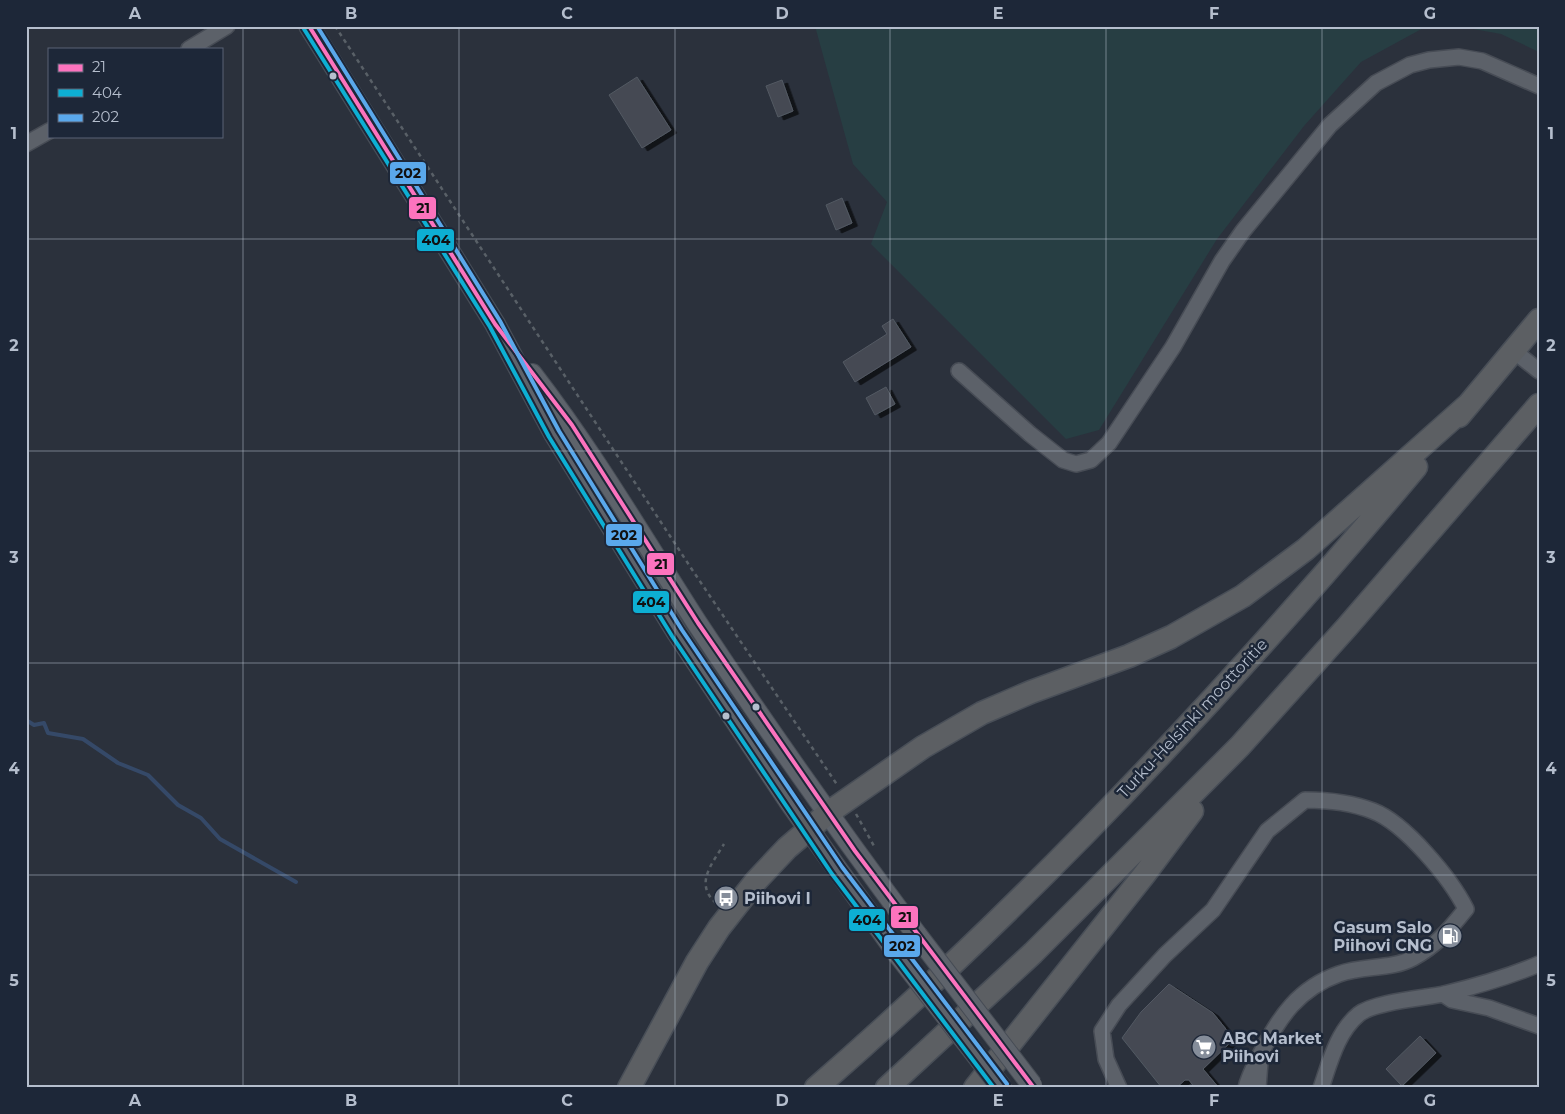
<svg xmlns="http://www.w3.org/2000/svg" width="1565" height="1114" font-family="Montserrat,sans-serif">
<defs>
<filter id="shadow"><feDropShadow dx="5.5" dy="3" stdDeviation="0" flood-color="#0009"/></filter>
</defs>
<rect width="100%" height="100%" fill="#2b313c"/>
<path fill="#273e43" d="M815 26H1427L1361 62 1304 126 1217 239 1099 430 1066 439 871 244 887 202 853 164Z
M1457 26H1539V52L1501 34Z"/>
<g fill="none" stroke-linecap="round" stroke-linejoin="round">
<path stroke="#354968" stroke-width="4" d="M26 720 34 725 44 723 48 733 83 739 118 763 148 775 178 805 201 818 220 839 296 882"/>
</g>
<path fill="#444a52" stroke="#535963" filter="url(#shadow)" d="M637 77 671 130 642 148 609 95Z
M782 80 793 111 778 117 766 86Z
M842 198 852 223 836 230 826 205Z
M893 319 911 347 855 382 843 362 887 334 882 326Z
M886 387 895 404 875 415 866 398Z
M723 887 726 890 720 898 717 895Z
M1169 984 1213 1013 1234 1039 1203 1069 1219 1088H1195L1189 1080H1185L1176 1088H1162L1122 1038 1141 1012Z
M1420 1036 1436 1053 1402 1086 1386 1069Z"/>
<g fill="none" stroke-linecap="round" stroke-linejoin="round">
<defs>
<path id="minor" d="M189 49 227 26
M26 144 49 131
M1514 351 1539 371
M959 371 1030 434 1063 460 1076 464 1091 460 1109 443 1173 347 1222 261 1243 231 1330 125 1376 83 1410 65 1429 60 1459 57 1482 61 1539 86
M1443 994 1452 1000 1489 1008 1539 1026
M1119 1088 1106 1059 1102 1031 1119 1005 1165 955 1213 910 1267 831 1305 800C1329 800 1350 802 1373 811 1405 823 1451 879 1466 909 1449 930 1437 945 1413 958 1391 970 1363 965 1339 974 1299 988 1279 1017 1261 1053 1255 1065 1249 1075 1246 1088
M1258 1088 1260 1062
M1321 1088C1330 1062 1337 1032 1359 1014 1374 1002 1424 998 1444 994 1477 986 1508 977 1539 964"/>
<path id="major" d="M309 26 495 324 554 434 677 633 788 800 897 953
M532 374C593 453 643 539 697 623 767 729 841 833 917 935"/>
<path id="highway" d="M1459 416 1539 320
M629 1088 697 962 719 928 756 881 787 848 828 813 923 747 982 713 1031 692 1129 656 1171 637 1243 596 1306 549 1469 404
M816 1088C1031 901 1233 685 1416 467
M887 1088 1033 953 1240 746 1347 627 1539 405
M975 1088 1144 875 1192 811"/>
</defs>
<use href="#minor" stroke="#474c55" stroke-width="18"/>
<use href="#major" stroke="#464c55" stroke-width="22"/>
<use href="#highway" stroke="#484e57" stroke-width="25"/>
<path stroke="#596067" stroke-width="2.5" stroke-dasharray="4 4" stroke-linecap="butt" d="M335 26 691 568 838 786
M856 814 874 846
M716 903C694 884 712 864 724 844"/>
<use href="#minor" stroke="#5c6169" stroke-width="15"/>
<use href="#major" stroke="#5e636b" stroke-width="20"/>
<use href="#highway" stroke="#5c5f63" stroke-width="22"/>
<defs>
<path id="major-bridge" d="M917 935 1032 1085
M897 953 1002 1088"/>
</defs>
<use href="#major-bridge" stroke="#464c55" stroke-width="22" stroke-linecap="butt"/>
<use href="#major-bridge" stroke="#5e636b" stroke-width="20"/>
<defs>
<path id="bus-1" d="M309 26 495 324 572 425 698 623 855 851 1034 1088"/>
<path id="bus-2" d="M304 29 490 327 549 437 672 636 832 874 994 1088"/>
<path id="bus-3" d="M317 26 500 321 559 431 682 630 842 867 1007 1084"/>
</defs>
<use href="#bus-1" stroke="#1d2738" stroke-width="8"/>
<use href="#bus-2" stroke="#1d2738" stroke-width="8"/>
<use href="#bus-3" stroke="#1d2738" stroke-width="8"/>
<use href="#bus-1" stroke="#fc73be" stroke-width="4"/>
<use href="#bus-2" stroke="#0dafd3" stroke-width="4"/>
<use href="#bus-3" stroke="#5aa8eb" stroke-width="4"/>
</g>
<path fill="none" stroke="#b5becd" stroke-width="1" stroke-opacity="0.55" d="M243 26V1088M459 26V1088M675 26V1088M890 26V1088M1106 26V1088M1322 26V1088M26 239H1539M26 451H1539M26 663H1539M26 875H1539"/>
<defs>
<symbol id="bus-disc" viewBox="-11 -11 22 22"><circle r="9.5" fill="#858d9a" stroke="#1d2738"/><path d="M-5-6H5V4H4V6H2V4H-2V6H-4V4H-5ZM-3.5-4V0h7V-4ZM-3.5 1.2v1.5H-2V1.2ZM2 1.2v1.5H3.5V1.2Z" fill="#fff"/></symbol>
<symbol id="fuel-disc" viewBox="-11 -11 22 22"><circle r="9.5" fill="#858d9a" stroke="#1d2738"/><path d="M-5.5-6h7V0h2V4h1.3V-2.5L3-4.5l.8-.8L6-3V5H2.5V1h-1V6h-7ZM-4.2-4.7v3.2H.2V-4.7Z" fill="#fff"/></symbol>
<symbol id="supermarket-disc" viewBox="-11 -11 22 22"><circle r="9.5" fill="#858d9a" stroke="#1d2738"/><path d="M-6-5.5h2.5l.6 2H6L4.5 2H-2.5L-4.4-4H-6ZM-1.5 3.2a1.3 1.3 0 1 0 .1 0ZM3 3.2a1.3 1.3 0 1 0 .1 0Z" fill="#fff"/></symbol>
</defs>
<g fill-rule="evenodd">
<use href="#bus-disc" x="712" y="884" width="28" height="28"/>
<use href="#fuel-disc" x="1436" y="922" width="28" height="28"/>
<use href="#supermarket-disc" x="1190" y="1033" width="28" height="28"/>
</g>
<g fill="#b5becd" stroke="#1d2738" stroke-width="2">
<circle cx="333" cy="76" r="4.5"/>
<circle cx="756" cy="707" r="4.5"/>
<circle cx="726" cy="716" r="4.5"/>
</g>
<g text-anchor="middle" stroke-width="5" stroke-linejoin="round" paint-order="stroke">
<g font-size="16" fill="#b5becd" stroke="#1d2738">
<text transform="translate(1192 718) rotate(-47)" y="6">Turku-Helsinki moottoritie</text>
</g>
<g font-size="16" font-weight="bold" fill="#b5becd" stroke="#1d2738" text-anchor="start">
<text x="744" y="904">Piihovi I</text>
<text x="1432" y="933" text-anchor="end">Gasum Salo<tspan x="1432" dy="18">Piihovi CNG</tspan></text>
<text x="1222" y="1044">ABC Market<tspan x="1222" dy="18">Piihovi</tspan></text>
</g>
</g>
<g stroke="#1d2738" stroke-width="2">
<rect x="389" y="161" width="38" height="24" rx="5" fill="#5aa8eb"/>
<rect x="408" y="196" width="29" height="24" rx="5" fill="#fc73be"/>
<rect x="416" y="228" width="39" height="24" rx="5" fill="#0dafd3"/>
<rect x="605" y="523" width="38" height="24" rx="5" fill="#5aa8eb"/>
<rect x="646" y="552" width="29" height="24" rx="5" fill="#fc73be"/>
<rect x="632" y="590" width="38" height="24" rx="5" fill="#0dafd3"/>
<rect x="890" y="905" width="29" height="24" rx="5" fill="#fc73be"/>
<rect x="848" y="908" width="38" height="24" rx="5" fill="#0dafd3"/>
<rect x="883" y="934" width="38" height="24" rx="5" fill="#5aa8eb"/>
</g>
<g font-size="14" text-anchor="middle" font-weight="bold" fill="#111">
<text x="408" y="178">202</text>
<text x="423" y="213">21</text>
<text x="436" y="245">404</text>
<text x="624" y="540">202</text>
<text x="661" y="569">21</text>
<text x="651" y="607">404</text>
<text x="905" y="922">21</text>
<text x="867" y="925">404</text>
<text x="902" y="951">202</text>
</g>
<rect width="1565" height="1114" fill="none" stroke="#1d2738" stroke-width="55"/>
<rect x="48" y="48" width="175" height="90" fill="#1d2738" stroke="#5a6374"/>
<rect x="58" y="64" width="25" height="8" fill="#fc73be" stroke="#5a6374"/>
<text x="92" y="72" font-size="15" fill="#b5becd">21</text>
<rect x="58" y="89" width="25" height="8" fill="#0dafd3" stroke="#5a6374"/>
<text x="92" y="98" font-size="15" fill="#b5becd">404</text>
<rect x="58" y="114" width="25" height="8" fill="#5aa8eb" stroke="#5a6374"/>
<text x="92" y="122" font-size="15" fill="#b5becd">202</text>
<rect x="28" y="28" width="1510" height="1058" fill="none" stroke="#b5becd" stroke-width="2"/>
<g font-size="16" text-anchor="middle" font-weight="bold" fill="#b5becd">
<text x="135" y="19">A</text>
<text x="351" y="19">B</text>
<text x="567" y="19">C</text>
<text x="782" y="19">D</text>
<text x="998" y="19">E</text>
<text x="1214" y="19">F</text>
<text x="1430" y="19">G</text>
<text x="14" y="139">1</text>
<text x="1551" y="139">1</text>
<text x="14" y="351">2</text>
<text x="1551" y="351">2</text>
<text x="14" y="563">3</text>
<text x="1551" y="563">3</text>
<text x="14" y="774">4</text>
<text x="1551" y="774">4</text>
<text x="14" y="986">5</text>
<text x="1551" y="986">5</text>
<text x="135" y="1106">A</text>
<text x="351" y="1106">B</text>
<text x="567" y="1106">C</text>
<text x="782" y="1106">D</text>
<text x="998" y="1106">E</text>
<text x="1214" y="1106">F</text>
<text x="1430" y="1106">G</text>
</g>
</svg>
